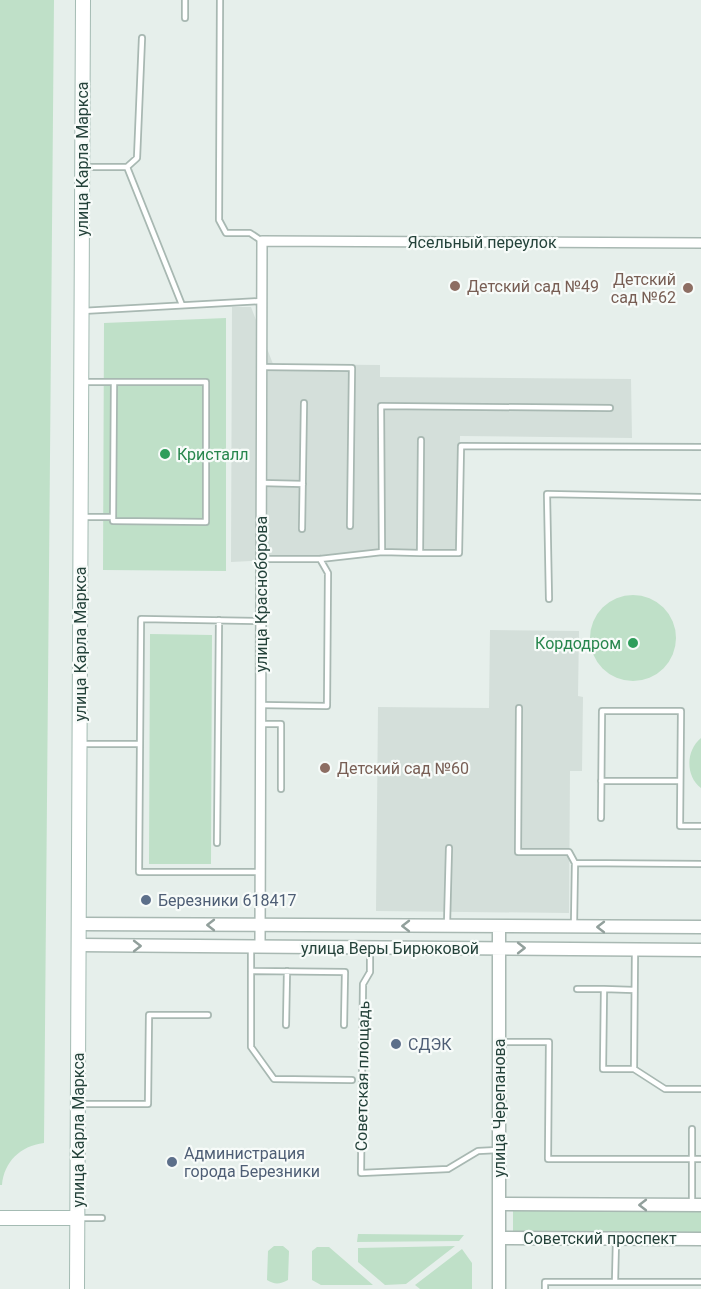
<svg xmlns="http://www.w3.org/2000/svg" width="701" height="1289" font-family="Roboto,sans-serif">
<rect width="100%" height="100%" fill="#e6efeb"/>
<path fill="#d4dfda" d="M232 307H251L273 364 380 365V377L631 379 632 438 460 436 458 550 231 562Z
M490 630 579 631 578 696 583 697 582 771H570L569 913 376 911 378 707 489 708Z"/>
<path fill="#bfe0c8" d="M0 0H54L44 1143C20 1146 4 1162 2 1185H0Z
M226 318V571L103 570 104 323Z
M590 638a43 43 0 1 1 86 0a43 43 0 1 1-86 0Z
M150 634 212 635 211 864H149Z
M701 738V788C685 776 686 750 701 738Z
M513 1208 701 1209V1235L513 1234Z
M358 1234 464 1235 459 1241 357 1242Z
M274 1246H283L289 1251 288 1280C280 1284 275 1285 267 1280L268 1251Z
M455 1246 406 1284 385 1285 358 1262V1248Z
M317 1247H329L373 1285H321L312 1280V1251Z
M462 1249 472 1263V1289H420L415 1285Z"/>
<g fill="none" stroke-linecap="round" stroke-linejoin="round">
<defs>
<path id="service" d="M220 0 219 220 226 233H250L262 241
M185 18V0
M83 167H127L137 158 142 38
M127 167 182 305
M82 311 262 301
M262 367 352 368 350 526
M83 382H206V522L113 521 114 382
M262 483 303 484
M83 517H113
M302 529 304 403
M382 552 420 553 421 440
M420 553H459L461 446 701 447
M261 559H320L382 552 381 406 610 408
M549 599 547 494 701 497
M261 705 327 706 328 573 320 559
M519 708 518 852H569L575 863
M261 724H281V789
M82 744H140
M601 781H680
M601 818 602 711H681L680 826H701
M217 843 219 620
M259 872H139L141 619 261 621
M447 924 449 848
M574 924 575 863 701 864
M251 947V1047L274 1079 352 1080
M370 947V972L363 984 361 1173 448 1169 478 1151 498 1150
M251 971 345 972 344 1025
M577 989H604
M634 990 604 989 603 1069H634L665 1089H701
M286 1025 287 971
M500 1042H549L548 1159H701
M634 1069 635 952
M81 1104H148L149 1015H208
M692 1205V1129
M80 1218H102
M615 1282 616 1240
M545 1289V1282H701"/>
<path id="minor" d="M260 947 262 241 701 243"/>
<path id="tertiary" d="M79 924 701 927
M79 945 701 950
M499 1204 701 1205
M499 1238 701 1239
M499 1289V927"/>
<path id="secondary" d="M0 1218H77
M77 1289 83 0"/>
</defs>
<use href="#service" stroke="#a8b8b2" stroke-width="8"/>
<use href="#minor" stroke="#a8b8b2" stroke-width="12"/>
<use href="#tertiary" stroke="#a8b8b2" stroke-width="15"/>
<use href="#secondary" stroke="#a4bbb3" stroke-width="16"/>
<use href="#service" stroke="#fff" stroke-width="4.5"/>
<use href="#minor" stroke="#fff" stroke-width="9"/>
<use href="#tertiary" stroke="#fff" stroke-width="12"/>
<use href="#secondary" stroke="#fff" stroke-width="14"/>
</g>
<defs><path id="oneway-chevron" d="M-2-3.5L2.5 0L-2 3.5" fill="none" stroke-width="1.6" stroke-linecap="round" stroke-linejoin="round" transform="scale(1.5)"/></defs>
<g stroke="#92a09c">
<use href="#oneway-chevron" transform="translate(211 925) rotate(-180)"/>
<use href="#oneway-chevron" transform="translate(406 926) rotate(-180)"/>
<use href="#oneway-chevron" transform="translate(601 927) rotate(-180)"/>
<use href="#oneway-chevron" transform="translate(137 946)"/>
<use href="#oneway-chevron" transform="translate(521 948)"/>
<use href="#oneway-chevron" transform="translate(643 1205) rotate(-180)"/>
</g>
<g fill="#8d6e63" stroke="#f7fbf9" stroke-width="2">
<circle cx="455" cy="286" r="6"/>
<circle cx="688" cy="288" r="6"/>
<circle cx="325" cy="768" r="6"/>
</g>
<g fill="#2e9e5b" stroke="#f7fbf9" stroke-width="2">
<circle cx="165" cy="454" r="6"/>
<circle cx="633" cy="643" r="6"/>
</g>
<g fill="#5c6f8a" stroke="#f7fbf9" stroke-width="2">
<circle cx="146" cy="900" r="6"/>
<circle cx="396" cy="1044" r="6"/>
<circle cx="172" cy="1162" r="6"/>
</g>
<g text-anchor="middle" stroke-width="4.5" stroke-linejoin="round" paint-order="stroke">
<g font-size="16" fill="#24423a" stroke="#f7fbf9">
<text transform="translate(82 159) rotate(-90)" y="6">улица Карла Маркса</text>
<text x="482" y="248">Ясельный переулок</text>
<text transform="translate(261 594) rotate(-90)" y="6">улица Красноборова</text>
<text transform="translate(80 644) rotate(-90)" y="6">улица Карла Маркса</text>
<text x="390" y="954">улица Веры Бирюковой</text>
<text transform="translate(362 1076) rotate(-89)" y="6">Советская площадь</text>
<text transform="translate(499 1108) rotate(-90)" y="6">улица Черепанова</text>
<text transform="translate(78 1130) rotate(-90)" y="6">улица Карла Маркса</text>
<text x="600" y="1244">Советский проспект</text>
</g>
<g font-size="16" fill="#785e54" stroke="#f7fbf9" text-anchor="start">
<text x="676" y="285" text-anchor="end">Детский<tspan x="676" dy="18">сад №62</tspan></text>
<text x="467" y="292">Детский сад №49</text>
<text x="337" y="774">Детский сад №60</text>
</g>
<g font-size="16" fill="#27864d" stroke="#f7fbf9" text-anchor="start">
<text x="177" y="460">Кристалл</text>
<text x="621" y="649" text-anchor="end">Кордодром</text>
</g>
<g font-size="16" fill="#4e5e75" stroke="#f7fbf9" text-anchor="start">
<text x="158" y="906">Березники 618417</text>
<text x="408" y="1050">СДЭК</text>
<text x="184" y="1159">Администрация<tspan x="184" dy="18">города Березники</tspan></text>
</g>
</g>
</svg>
